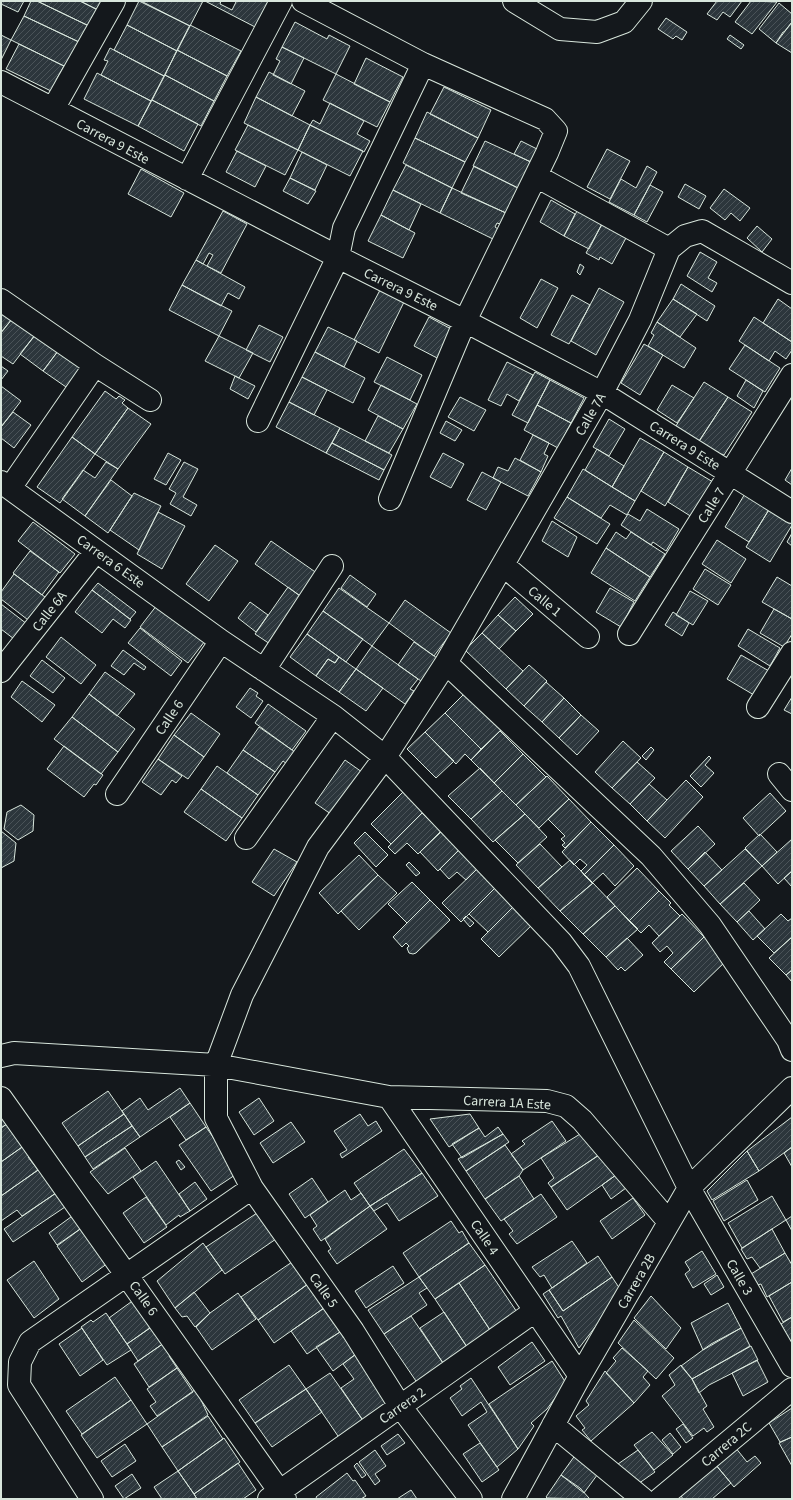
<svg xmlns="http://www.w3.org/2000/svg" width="793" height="1500" font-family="'Source Sans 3',sans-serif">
<defs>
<pattern id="building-hatch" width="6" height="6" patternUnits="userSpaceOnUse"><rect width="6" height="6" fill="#2c363c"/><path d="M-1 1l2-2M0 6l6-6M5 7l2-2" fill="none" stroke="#4a5358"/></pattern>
</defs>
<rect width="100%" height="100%" fill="#14181c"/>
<path fill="url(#building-hatch)" stroke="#d8e6dc" d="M1 1H24L18 12 1 4Z
M31 1H37L89 26 79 42 24 16Z
M37 1H80L98 10 89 26Z
M80 1H102L98 10Z
M139 1 190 26 177 51 127 25Z
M141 1H203L190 26Z
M205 1H221L220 4 232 10 236 2 233 1H266L270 3 257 28Z
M717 1H742L730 17 723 12 717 20 707 14Z
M751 1 777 2 752 34 735 22Z
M779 3 792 14V22L784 32H783L776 43 759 29Z
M24 16 79 42 66 67 11 40Z
M666 18 687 32 682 40 676 36 673 39 658 29Z
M295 22 327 39 329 35 350 46 336 74 282 47Z
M792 22V53L776 43Z
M127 25 177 51 164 76 114 50Z
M190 25 241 51 227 76 177 50Z
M1 35 11 40 1 60Z
M730 35 744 45 741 49 727 39Z
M19 44 64 66 56 80 58 82 51 91 6 69Z
M282 47 304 58 291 84 273 75 280 61 276 59Z
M110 48 164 76 151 101 101 75 108 61 104 60Z
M177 50 227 76 214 101 165 75Z
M366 58 403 77 390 102 354 84Z
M269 72 305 91 292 116 256 97Z
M97 73 151 101 138 126 84 99Z
M336 74 390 102 377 127 323 100Z
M165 75 214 101 201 126 152 100Z
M444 87 491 110 478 138 430 114Z
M256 97 310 125 298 150 244 123Z
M152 100 198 124 184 151 138 126Z
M330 103 364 121 357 134 370 141 364 152 310 125 313 120 320 124Z
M427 112 478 138 465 162 415 138Z
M248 125 298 150 285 175 235 150Z
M310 125 363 151 350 176 298 150Z
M415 138 465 162 452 188 403 163Z
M485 141 533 163 520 189 473 166Z
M521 141 539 150 533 163 514 154Z
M607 149 630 161 610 199 587 187Z
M237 151 266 166 255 187 226 172Z
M302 152 327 165 315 190 290 178Z
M406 165 452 188 440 213 393 190Z
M474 166 520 189 506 213 461 193Z
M647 166 657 172 634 215 609 202 621 179 636 188Z
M141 169 184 193 171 217 128 194Z
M290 178 316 191 308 204 283 191Z
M685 184 706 196 699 209 678 197Z
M650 185 663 192 647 222 634 215Z
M452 188 506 213 500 224 497 223 495 227 498 229 493 239 440 213Z
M724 189 750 208 740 221 731 213 725 220 710 208Z
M393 190 421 204 409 230 381 215Z
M551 200 575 214 564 236 540 222Z
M223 211 247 224 221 273 207 266 213 255 209 253 203 264 196 260Z
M577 211 602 224 589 249 564 236Z
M381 215 415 233 403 258 368 241Z
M602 224 626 238 612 264 600 257 599 260 586 253Z
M757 226 772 239 762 252 747 238Z
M700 252 717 262 708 278 717 283 712 292 687 276Z
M196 260 245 287 239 299 228 293 221 306 182 285Z
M580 264 584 267 580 275 577 272Z
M541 279 558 288 537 328 520 318Z
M681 284 715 306 707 321 673 299Z
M182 285 232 311 219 336 169 310Z
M599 288 624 302 596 355 571 341Z
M380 290 404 302 379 353 354 340Z
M572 295 590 305 569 344 551 335Z
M673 299 697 314 680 337 657 322Z
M778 299 792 309V342L763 323Z
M1 311 12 319 2 331 1 330Z
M429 317 453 330 439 359 414 346Z
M754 317 792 342V350L786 359 775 351 769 361 739 341Z
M12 319 35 335 13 364 1 356V333Z
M657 322 696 348 684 368 648 346 654 335 651 333Z
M259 325 283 337 270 362 246 350Z
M328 327 357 341 344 367 315 352Z
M35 335 58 351 43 371 20 354Z
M219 336 253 353 239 378 205 361Z
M644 344 663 355 640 395 621 383Z
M745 345 780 368 765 392 729 369Z
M58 351 81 368 66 387 43 371Z
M315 352 365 378 353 403 302 377Z
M387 357 422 375 410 400 374 382Z
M507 362 533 375 519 401 507 394 501 406 488 400Z
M1 366 8 371 1 380Z
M535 372 550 380 528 423 512 415Z
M235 376 255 386 248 399 230 389Z
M302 377 327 390 314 415 289 402Z
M550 380 584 398 571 423 537 405Z
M746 380 763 391 754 408 737 396Z
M704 382 728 397 697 444 674 429Z
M381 385 417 404 403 429 368 410Z
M672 385 694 398 677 423 657 410Z
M1 386 21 401 1 427Z
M105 391 116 399 119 396 125 400 122 403 128 408 95 454 72 437Z
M460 397 486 410 474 431 448 417Z
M728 397 752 412 724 455 717 453 698 443Z
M289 402 340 428 326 453 276 427Z
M537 405 571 423 558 448 524 430Z
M128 408 151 424 118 469 95 454Z
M13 412 31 425 14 448 1 438V427Z
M378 416 403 429 389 453 365 441Z
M609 419 625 429 609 456 593 447Z
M446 421 462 430 455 441 440 433Z
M340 428 392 455 384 470 332 443Z
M533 435 549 443 544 454 548 456 541 472 520 460Z
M72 437 95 454 60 503 37 487Z
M640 438 664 452 635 501 612 487Z
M332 443 384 470 379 480 326 453Z
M597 449 624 466 612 487 585 470Z
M664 452 688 467 665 506 641 491Z
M168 453 181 460 166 485 154 479Z
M443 453 464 464 451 488 430 477Z
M515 458 541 472 528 496 493 478 498 467 508 471Z
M106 462 118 469 85 516 62 499 83 470 95 478Z
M184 462 198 469 183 497 197 505 191 516 170 504 176 493 169 489Z
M688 467 713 482 692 517 668 502Z
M792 468V485L785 480Z
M583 469 635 501 627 515 610 505 601 518 567 497Z
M482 472 501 482 486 510 467 500Z
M111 480 132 496 108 533 85 516Z
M746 492 770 508 749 542 725 527Z
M134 493 161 506 139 550 110 530Z
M567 497 610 524 597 544 554 518Z
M770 508 792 521V525L770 562 746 547Z
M647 509 679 529 666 551 653 542 651 545 621 525 628 514 640 521Z
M158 512 185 526 162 569 137 554Z
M552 521 577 537 568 557 542 541Z
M33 522 75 554 60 573 18 541Z
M616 532 626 539 631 532 665 554 650 577 606 548Z
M792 533V546L787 542Z
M717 540 746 559 731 583 702 564Z
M271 541 321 576 303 598 255 564Z
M215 545 238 561 209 601 186 584Z
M606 548 650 577 635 601 591 573Z
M30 551 59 572 42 595 13 573Z
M705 569 731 585 718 605 693 589Z
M14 574 49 600 32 623 1 599V592Z
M350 575 376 594 367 607 341 588Z
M777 577 792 586V619L762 602Z
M98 583 136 612 130 619 92 590Z
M288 587 303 598 270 644 255 634Z
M339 588 389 623 372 646 323 611Z
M610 588 634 602 621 627 596 612Z
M92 590 131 620 125 628 113 619 102 633 75 612Z
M690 591 708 601 693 625 676 615Z
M515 597 533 614 516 631 498 615Z
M405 600 451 633 434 656 389 623Z
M250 602 268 615 256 632 238 618Z
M1 604 27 624 14 639 1 629Z
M157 605 205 641 188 663 140 627Z
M774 609 792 619V634L784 647 760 633Z
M323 611 363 639 346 662 307 634Z
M673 612 689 623 682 636 665 625Z
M498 615 516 631 499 649 482 633Z
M140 628 182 661 171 676 128 643Z
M748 629 780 648 770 666 738 646Z
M482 633 523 671 506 689 465 650Z
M307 634 339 657 335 663 328 659 316 676 290 657Z
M61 637 96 665 81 684 46 657Z
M414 642 437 658 421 681 398 665Z
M372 646 418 679 410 689 414 691 405 704 356 669Z
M123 650 146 667 144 670 134 663 124 675 111 666Z
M741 655 769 671 754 695 727 679Z
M339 657 356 669 339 692 316 676 328 659 335 663Z
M42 660 65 678 53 693 30 676Z
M529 665 547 681 524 706 506 689Z
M356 669 383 688 366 711 339 692Z
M105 672 135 694 117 716 89 694Z
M22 681 55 705 42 722 11 697Z
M546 682 564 698 542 722 524 706Z
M250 688 258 693 256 696 263 701 251 718 236 707Z
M465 693 501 730 481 749 445 713Z
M89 694 135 729 118 752 72 717Z
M792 697V714L784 710Z
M564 698 581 715 559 738 542 722Z
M268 704 306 731 292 750 255 723Z
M191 713 220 734 204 757 174 735Z
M445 713 481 749 471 760 465 754 456 764 425 732Z
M581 715 599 731 577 755 559 738Z
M72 717 118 752 101 774 54 739Z
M259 727 295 752 287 764 283 761 275 772 243 750Z
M500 731 523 754 494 783 471 760Z
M425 732 454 761 436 778 407 749Z
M174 735 204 757 188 779 158 759Z
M623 741 641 758 612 788 595 772Z
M64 746 103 775 96 785 94 784 84 797 47 769Z
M651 747 654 750 646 760 642 756Z
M243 750 275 772 258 795 227 773Z
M523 754 546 777 516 805 494 783Z
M709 756 711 758 705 765 714 773 701 787 690 776Z
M158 759 182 776 176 783 172 780 161 795 142 782Z
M345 760 369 777 338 819 315 803Z
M637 762 655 778 630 804 612 788Z
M217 766 258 795 242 818 201 789Z
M480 768 502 791 471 819 448 796Z
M547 776 569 799 539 828 516 805Z
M686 780 703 797 665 838 647 821Z
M649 784 667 800 647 821 630 804Z
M408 787 425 810 391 844 371 824Z
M201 789 242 818 226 841 184 812Z
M502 791 525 814 493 842 471 819Z
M770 793 786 811 759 836 743 818Z
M569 799 591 822 565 848 562 845 565 843 561 839 565 836 548 819Z
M21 805 34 815 33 831 18 840 4 829 7 812Z
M422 813 441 832 418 854 407 843 395 854 388 847Z
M525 814 547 837 518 863 495 840Z
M591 822 614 845 584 875 581 871 587 865 580 859 574 865 562 852Z
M698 826 715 844 688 869 671 851Z
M443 829 462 847 438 871 420 852Z
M1 831 16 843 14 861 1 868Z
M365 832 388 855 376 867 354 843Z
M760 834 777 852 762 866 745 848Z
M792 839V871L778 884 762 866Z
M540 844 562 867 538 888 516 865Z
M614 845 634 866 615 886 603 873 592 883 584 875Z
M462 847 480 866 466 880 457 872 449 879 440 869Z
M274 849 297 862 274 896 252 882Z
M745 849 762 866 720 904 704 886Z
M705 852 722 870 704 886 688 869Z
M359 855 378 875 338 914 319 893Z
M570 860 593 883 560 911 538 888Z
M409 862 420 873 416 876 406 865Z
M480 866 498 885 461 922 442 903Z
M637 868 659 891 629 921 607 897Z
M792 871V887L784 878Z
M378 875 397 893 359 930 341 911Z
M412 882 430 900 407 923 388 904Z
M593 883 615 906 583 934 560 911Z
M744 883 760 900 737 922 720 904Z
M498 885 516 904 488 932 469 914Z
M659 891 671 903 669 905 680 916 659 936 649 925 641 933 629 921Z
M430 900 450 920 416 953 413 954 409 953 407 948 409 946 406 943 402 947 393 937Z
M516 904 535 922 499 957 481 939Z
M615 906 638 929 606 957 583 934Z
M749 911 765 929 753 940 737 922Z
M682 914 704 937 671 969 664 962 673 953 667 946 660 952 652 943Z
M781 914 788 921 792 918V937L774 953 757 936Z
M466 916 474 923 470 927 463 919Z
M704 937 727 960 694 992 671 969Z
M792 937V970L786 975 769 958Z
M627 938 643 955 625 971 621 967 618 970 606 957Z
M792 970V982L786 975Z
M180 1088 190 1103 140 1137 122 1111 140 1098 148 1110Z
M108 1091 124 1114 78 1146 62 1123Z
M259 1098 274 1121 254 1135 239 1112Z
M190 1103 206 1127 186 1140 170 1117Z
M1 1113 8 1123 1 1128Z
M124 1114 132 1126 85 1157 78 1146Z
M360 1114 368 1126 376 1121 382 1131 342 1158 340 1154 347 1150 334 1131Z
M470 1114 479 1128 449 1147 430 1119Z
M792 1117V1147L759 1171 747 1151Z
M552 1121 566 1141 523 1170 511 1154 525 1144 522 1141Z
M10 1122 25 1145 1 1162V1128Z
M291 1122 305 1142 273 1163 260 1143Z
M132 1126 140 1137 93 1169 85 1157Z
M206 1127 238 1173 211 1191 179 1145Z
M498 1127 503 1134 462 1158 452 1144 479 1128 485 1137Z
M585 1131 599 1155 551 1187 548 1183 554 1178 541 1158Z
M503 1134 509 1142 466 1171 458 1159Z
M25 1145 32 1155 28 1157 38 1170 1 1196V1162Z
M505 1145 523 1170 519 1176 485 1199 466 1171Z
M792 1147V1167L784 1153Z
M125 1148 141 1171 108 1194 90 1172Z
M404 1149 422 1173 370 1206 354 1183Z
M747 1151 759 1171 712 1200 707 1191Z
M599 1155 616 1175 567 1210 551 1187Z
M179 1160 185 1167 181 1170 176 1162Z
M156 1161 190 1211 180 1217 179 1215 166 1225 133 1177Z
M41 1168 59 1191 22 1216 17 1210 1 1221V1196Z
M422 1173 438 1196 399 1221 387 1203 374 1211 370 1206Z
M616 1175 626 1188 611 1199 602 1185Z
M519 1176 534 1199 501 1221 485 1199Z
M312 1178 328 1202 305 1218 289 1194Z
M747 1180 758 1200 724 1221 713 1201Z
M195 1182 207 1199 190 1211 179 1194Z
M345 1190 351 1200 361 1193 370 1206 321 1241 313 1229 317 1226 310 1215Z
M56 1193 65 1207 13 1242 4 1229Z
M541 1194 557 1217 517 1244 509 1234 513 1231 504 1219Z
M772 1196 786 1220 742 1248 728 1223Z
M146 1197 167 1227 144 1243 123 1213Z
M633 1198 645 1215 612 1239 600 1221Z
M370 1206 387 1229 337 1264 328 1251 331 1249 325 1239Z
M257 1213 276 1239 225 1274 206 1247Z
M75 1214 83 1227 57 1245 49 1233Z
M792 1216V1231L786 1220Z
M451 1221 459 1233 462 1231 469 1243 419 1277 403 1253Z
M83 1227 108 1263 82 1282 57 1246Z
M772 1229 785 1253 760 1268 752 1257 747 1259 741 1249Z
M572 1241 587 1263 552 1288 544 1275 540 1277 532 1267Z
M203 1243 222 1270 175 1308 157 1281Z
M469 1243 485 1265 435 1299 419 1277Z
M702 1251 716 1274 693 1288 685 1274 690 1270 685 1262Z
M785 1253 792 1265V1282L767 1297 761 1284 757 1285 751 1274Z
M598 1256 612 1277 563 1311 549 1290Z
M34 1261 59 1299 34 1318 7 1280Z
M292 1262 308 1284 258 1320 241 1297Z
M485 1265 519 1315 492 1333 459 1283Z
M393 1266 404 1283 366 1308 355 1291Z
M717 1275 724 1287 711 1295 704 1284Z
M419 1277 427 1288 419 1293 427 1305 384 1334 368 1310Z
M612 1277 622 1292 579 1348 561 1316 558 1318 543 1294 549 1290 563 1311Z
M792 1282V1317L783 1322 769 1296Z
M459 1283 492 1333 469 1350 435 1299Z
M308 1284 324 1308 274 1343 258 1320Z
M194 1292 210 1313 195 1327 187 1316 182 1317 175 1308Z
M238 1293 256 1319 212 1350 196 1327 210 1313Z
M651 1296 681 1328 666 1349 634 1318Z
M135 1299 153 1326 127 1344 109 1318Z
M728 1303 741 1328 703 1350 691 1323Z
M324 1308 340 1332 307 1354 291 1331Z
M444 1312 469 1350 445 1366 420 1328Z
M106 1313 131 1350 107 1365 81 1327 91 1320 93 1322Z
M411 1316 445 1366 418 1384 384 1334Z
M792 1317V1345L781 1324Z
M634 1320 674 1358 656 1379 618 1343Z
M154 1325 164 1343 138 1361 127 1344Z
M82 1328 103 1360 80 1376 59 1344Z
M741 1328 750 1346 692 1379 681 1366 711 1344Z
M340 1332 356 1354 333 1371 316 1347Z
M532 1342 545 1361 510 1385 498 1367Z
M164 1343 172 1354 169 1356 177 1368 149 1387 134 1364Z
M751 1346 758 1360 709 1385 699 1393 692 1379Z
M622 1348 648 1371 643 1377 650 1385 634 1403 606 1373 616 1361 613 1358Z
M356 1354 390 1404 364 1422 341 1388 354 1379 343 1364Z
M757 1360 768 1382 743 1396 732 1373Z
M552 1361 566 1383 547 1409 531 1423 534 1426 518 1449 489 1404Z
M289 1365 306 1389 255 1423 239 1400Z
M681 1365 692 1379 707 1406 703 1409 714 1427 707 1432 704 1428 693 1436 662 1396 675 1385 669 1375Z
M177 1368 193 1392 157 1416 150 1406 156 1402 147 1389Z
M605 1371 634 1403 591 1441 582 1430 585 1428 576 1416 589 1405 586 1401Z
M330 1373 364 1422 340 1439 306 1389Z
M115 1377 131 1400 82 1434 66 1411Z
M471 1378 518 1449 497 1467 468 1425 487 1412 481 1402 462 1416 450 1398 462 1389 460 1386Z
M196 1389 208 1415 162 1447 147 1424Z
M306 1389 322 1412 272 1447 255 1423Z
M131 1400 147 1424 97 1458 81 1435Z
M792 1408V1437L780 1442 769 1423Z
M208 1416 223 1439 178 1471 162 1447Z
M683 1424 693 1438 686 1443 676 1429Z
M652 1432 673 1455 654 1470 634 1445Z
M670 1433 681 1447 673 1454 662 1440Z
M398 1434 405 1443 387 1455 381 1446Z
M792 1437V1466L779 1443Z
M224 1438 240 1462 194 1494 178 1471Z
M480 1443 499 1470 482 1482 463 1454Z
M125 1444 136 1461 112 1477 101 1461Z
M735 1447 747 1462 755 1456 761 1463 734 1487 716 1465Z
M375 1450 386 1466 375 1474 380 1481 375 1485 359 1462Z
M638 1450 655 1472 635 1486 618 1464Z
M576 1454 600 1471 584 1493 561 1475Z
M238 1463 256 1490 243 1499H197L194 1494Z
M357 1463 366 1475 362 1478 354 1466Z
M715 1464 731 1483 712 1499H683L681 1496Z
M178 1471 194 1494 197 1499H162L154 1487Z
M347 1473 353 1481 355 1480 366 1496 361 1499H317L316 1497Z
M132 1474 141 1488 124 1499 115 1486Z
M561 1475 580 1488 589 1498 588 1499 547 1498 546 1497Z
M411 1490 417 1499H397Z"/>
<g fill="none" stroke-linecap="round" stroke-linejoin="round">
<defs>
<path id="street" d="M303 1 423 64 545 119 556 131 547 153 465 321 390 499
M514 1 560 29 597 32 624 22 641 1
M1 82 338 257 465 321 602 393 792 512
M53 109 114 1
M536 176 669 249
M187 179 281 1
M669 249 685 236 702 231 792 283
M1 300 95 365 150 400
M258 421 338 257 344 228 423 64
M1 482 221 641 333 716 385 757 561 942 579 966 689 1188 792 1366
M10 488 95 365
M503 565 588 637
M629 634 792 375
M446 663 651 856 710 925 788 1040 792 1050
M264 670 332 566
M1 671 96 551
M758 707 792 653
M779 774 792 790
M117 794 221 641
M246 838 333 716
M1 1056 14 1053 216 1065 389 1097 547 1101 566 1106 582 1120 669 1222
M389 1097 580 1376
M1 1098 285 1499
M553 1425 643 1499
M92 1499 19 1385 20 1362 30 1342 252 1188
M269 1499 535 1311
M471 1499 400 1406 353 1331 252 1188 216 1118V1065L242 995 318 847 385 757 446 663 602 393 640 320 669 249
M513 1499 580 1376 689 1188 792 1088
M660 1499 792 1389"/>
</defs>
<use href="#street" stroke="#d8e6dc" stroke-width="24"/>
<use href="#street" stroke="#14181c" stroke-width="22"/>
</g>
<g text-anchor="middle" stroke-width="3" stroke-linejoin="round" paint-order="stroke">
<g font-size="14" fill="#d8e6dc" stroke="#14181c">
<text transform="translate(113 141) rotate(28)" y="5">Carrera 9 Este</text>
<text transform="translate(401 289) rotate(26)" y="5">Carrera 9 Este</text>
<text transform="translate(590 414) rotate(-60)" y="5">Calle 7A</text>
<text transform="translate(685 445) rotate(32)" y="5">Carrera 9 Este</text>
<text transform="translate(711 505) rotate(-58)" y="5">Calle 7</text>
<text transform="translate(111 561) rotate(36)" y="5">Carrera 6 Este</text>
<text transform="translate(545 601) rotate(40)" y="5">Calle 1</text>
<text transform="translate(49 611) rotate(-52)" y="5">Calle 6A</text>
<text transform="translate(169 717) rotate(-56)" y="5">Calle 6</text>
<text transform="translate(507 1102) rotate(3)" y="5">Carrera 1A Este</text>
<text transform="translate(485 1237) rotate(56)" y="5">Calle 4</text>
<text transform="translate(740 1277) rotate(60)" y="5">Calle 3</text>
<text transform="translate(636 1281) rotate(-60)" y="5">Carrera 2B</text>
<text transform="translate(324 1290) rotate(55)" y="5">Calle 5</text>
<text transform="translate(144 1298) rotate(55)" y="5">Calle 6</text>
<text transform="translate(402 1405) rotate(-35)" y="5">Carrera 2</text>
<text transform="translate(726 1444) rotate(-40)" y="5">Carrera 2C</text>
</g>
</g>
<rect width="793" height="1500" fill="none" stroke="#d8e6dc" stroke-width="4"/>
</svg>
